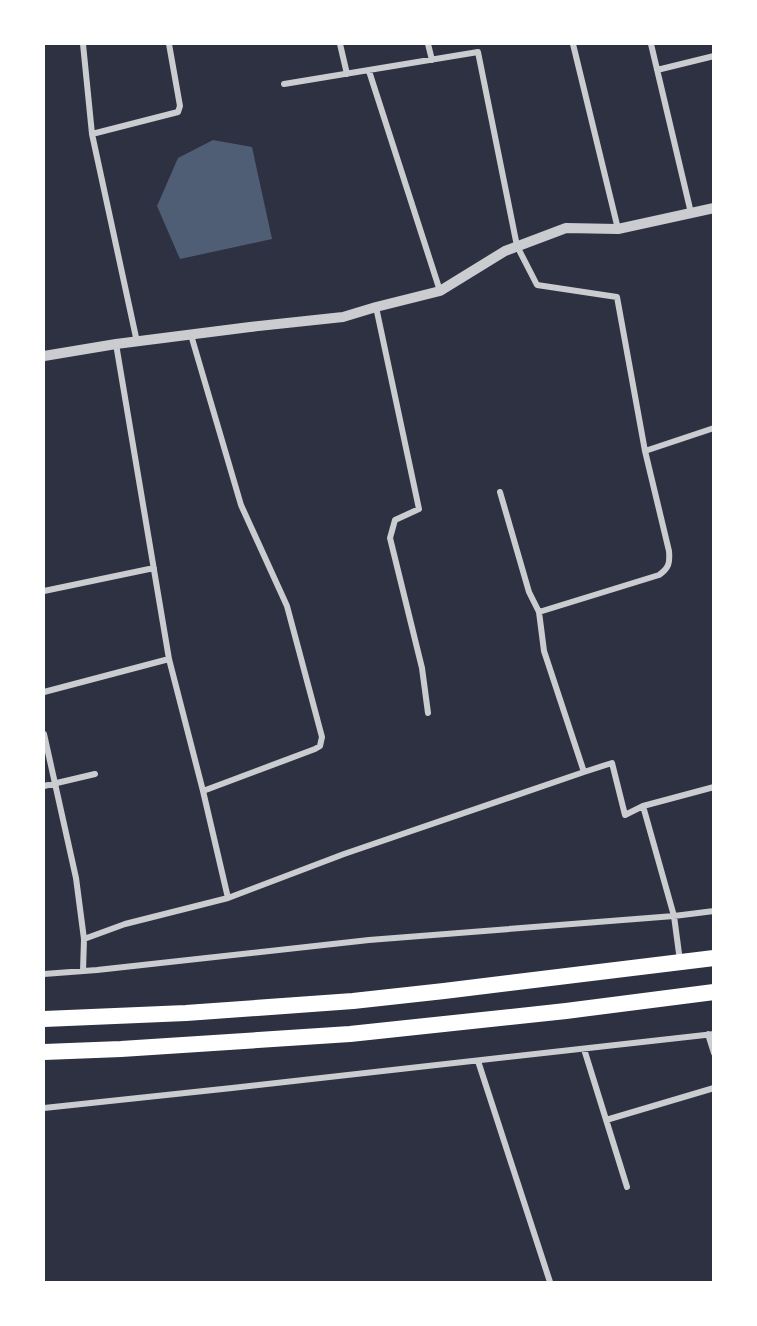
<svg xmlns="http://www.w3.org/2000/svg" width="757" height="1326" font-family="'Open Sans',sans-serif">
<rect width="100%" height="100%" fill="#2d3142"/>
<path fill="#4f5d75" d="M213 140 252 147 272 239 180 259 157 206 178 158Z"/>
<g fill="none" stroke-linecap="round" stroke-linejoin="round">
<path stroke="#caccd0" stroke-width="6" d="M83 44 92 134 137 342
M340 44 347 74
M428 44 432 60
M573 44 618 229
M651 44 691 213
M657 70 714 56
M369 71 440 291
M284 84 478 52 517 246 537 285 617 297 645 451
M92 134 178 112 180 106 169 44
M376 307 419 509 395 520 390 538 422 668 428 713
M191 335 241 505 287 606 322 737 320 746 315 749 203 791 228 898
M116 344 169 659 203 791
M500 492 529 592 539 612
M44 591 154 568
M44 692 169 659
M44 734 76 878 84 939 83 971
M584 772 612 763 625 815 643 806 674 916 680 961
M44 786 95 774
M643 806 714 787
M84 939 125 924 228 898 344 854 584 772 544 651 539 612 659 575C669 568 670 563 669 551L645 451 714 428
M44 974 97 970 369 940 674 916 714 911
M708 1034 714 1053
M584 1049 627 1187
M478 1061 550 1282
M44 1108 232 1088 714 1034
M606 1120 714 1088"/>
<path stroke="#caccd0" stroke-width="10" d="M44 356 116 344 250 327 343 317 376 307 440 291 505 251 566 228 618 229 714 208"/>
<path stroke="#fff" stroke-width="16" d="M44 1019 186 1013 353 1001 444 991 714 958
M44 1052 121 1049 350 1034 566 1011 714 992"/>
</g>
<rect width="757" height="1326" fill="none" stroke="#ffffff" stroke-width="90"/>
</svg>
